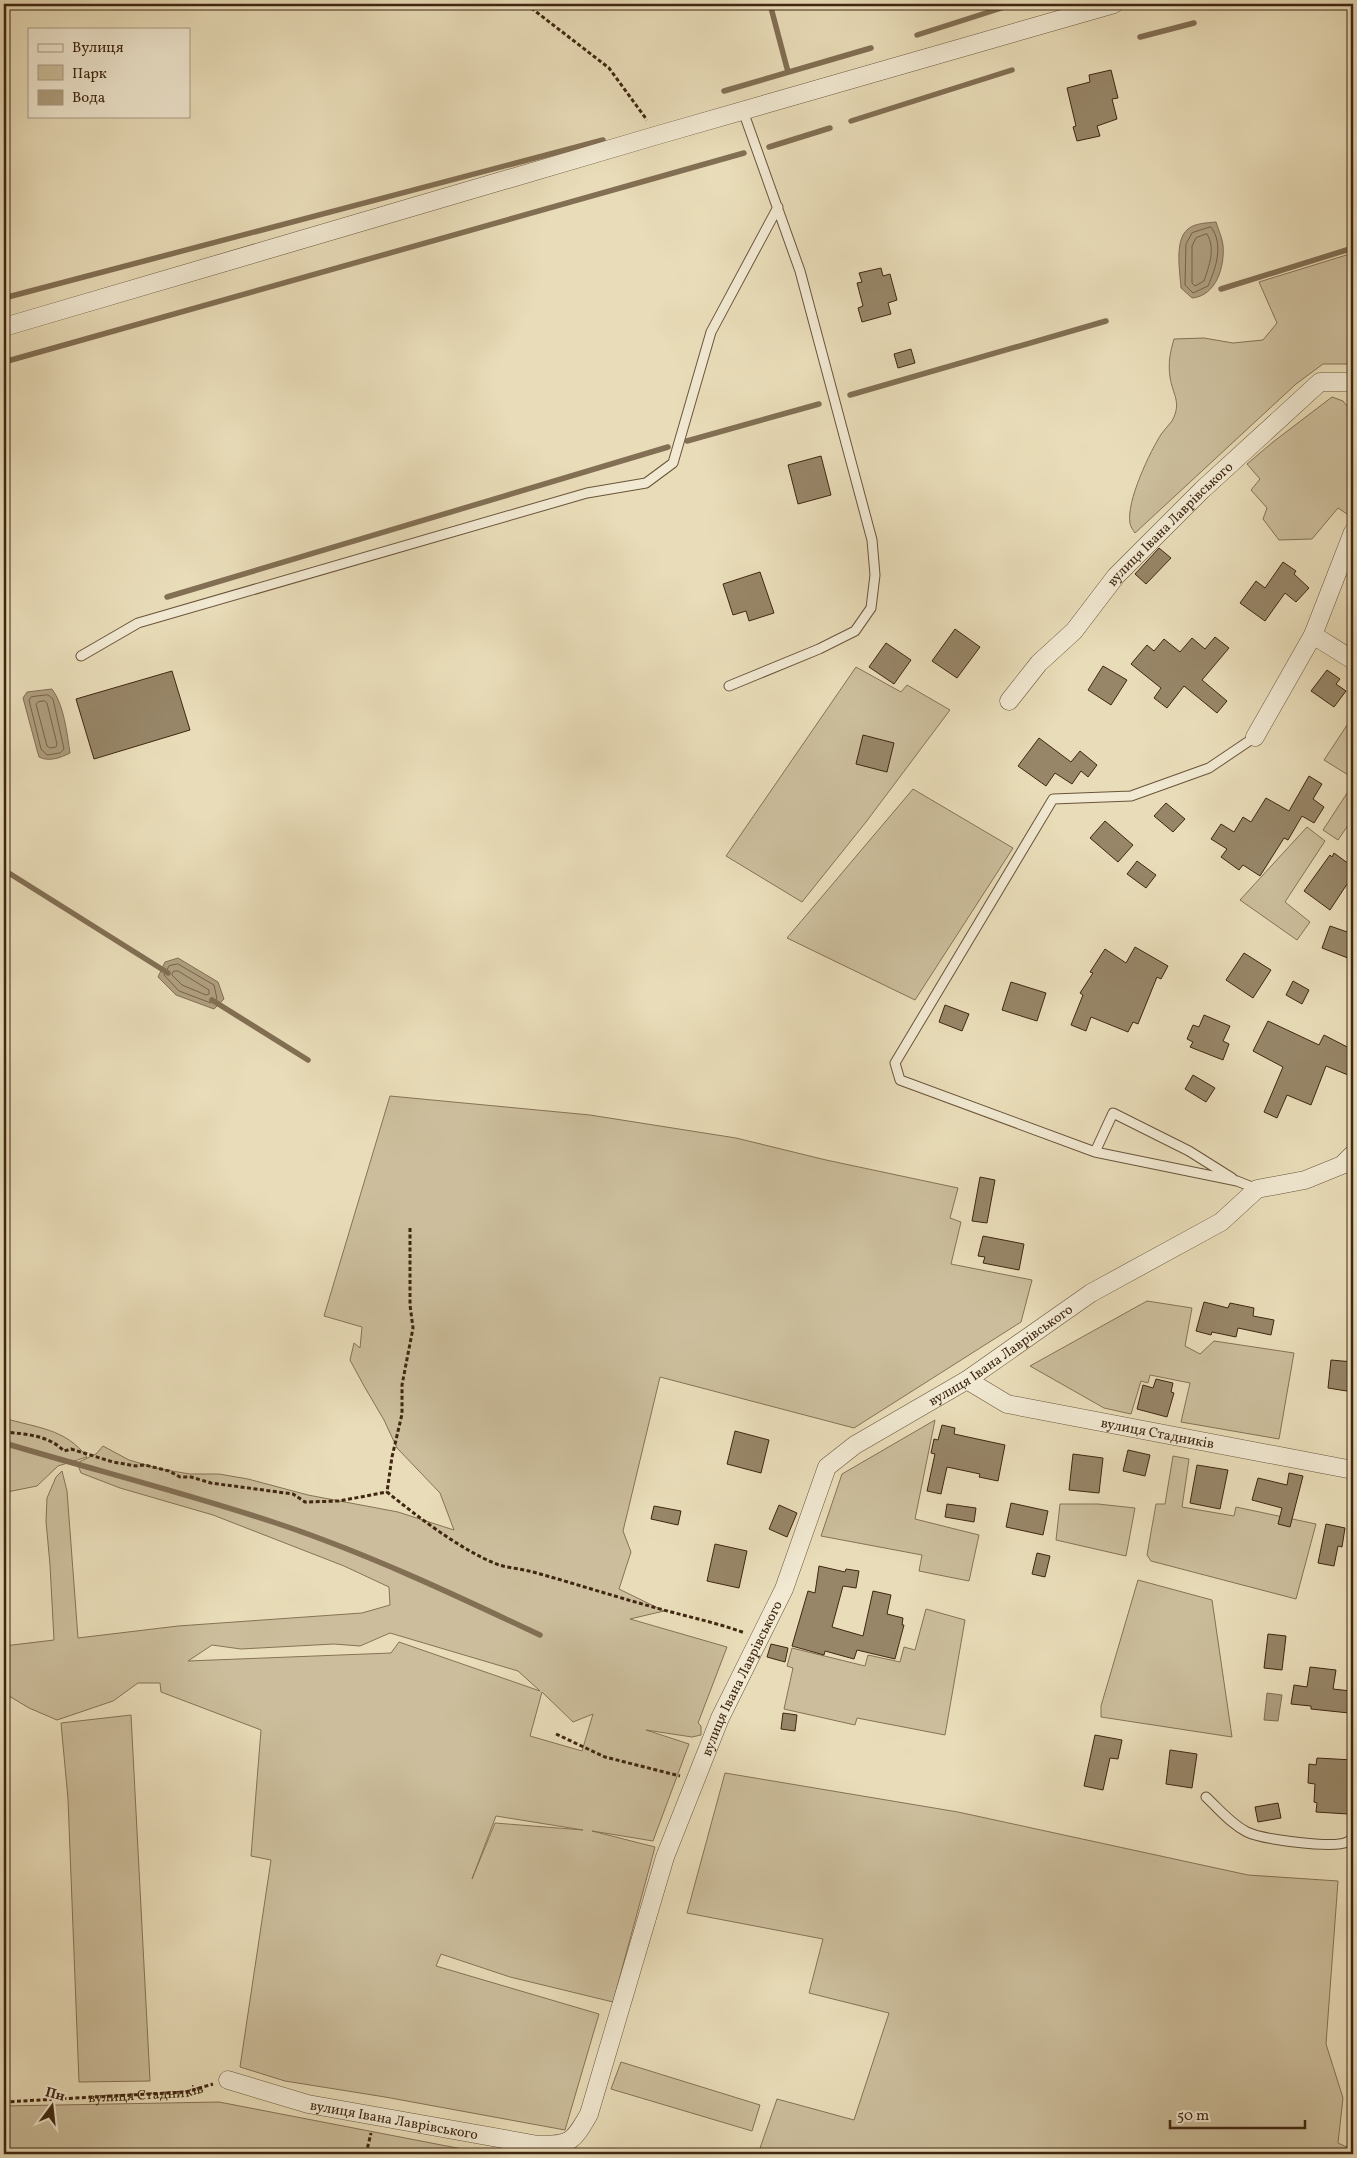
<svg xmlns="http://www.w3.org/2000/svg" width="1357" height="2158" font-family="Vollkorn,serif">
<rect width="100%" height="100%" fill="#e9ddb9"/>
<filter id="stains"><feTurbulence type="fractalNoise" baseFrequency=".004" numOctaves="4"/><feColorMatrix values="0 0 0 0 .2 0 0 0 0 .09 0 0 0 0 .02 0 0 0 .5 -.17"/></filter>
<radialGradient id="worn" r=".72"><stop offset=".6" stop-color="#630" stop-opacity="0"/><stop offset="1" stop-color="#630" stop-opacity=".3"/></radialGradient>
<path fill="#ccbe9c" stroke="#867256" fill-rule="evenodd" d="M1353 253V364H1323L1296 384 1135 533C1133 530 1130 526 1130 523 1126 502 1150 451 1162 433 1165 429 1169 425 1172 421 1182 402 1173 396 1170 377 1168 363 1170 353 1174 339L1204 338 1233 343 1263 340 1277 323 1259 282Z
M1332 397 1343 401 1353 414V505L1347 514 1338 508 1312 539 1279 540 1263 519 1267 508 1251 490 1260 479 1247 464 1273 442Z
M856 667 901 692 907 685 950 710 866 822 802 902 726 856Z
M1353 716V778L1324 760Z
M1353 784V818L1338 840 1323 830Z
M913 789 1013 848 915 1000 787 938Z
M1307 827 1325 841 1285 902 1310 922 1297 940 1240 900Z
M390 1096 590 1115 736 1138 826 1160 958 1188 950 1218 961 1222 951 1264 1032 1280 1021 1322 854 1428 660 1377 623 1531 631 1552 619 1589 664 1611 630 1619 727 1647 698 1723 701 1726V1735L692 1737 646 1730 689 1744 653 1841 592 1831 655 1847 613 2002 510 1977 441 1954 436 1966 599 2014 565 2130 385 2097 285 2081 240 2067 271 1860 251 1856 261 1730 161 1692 160 1683H138L113 1701 57 1720 29 1708 4 1693V1646L54 1640 50 1565 46 1521 47 1498 56 1477 62 1471 67 1491 78 1638 178 1626 362 1613 390 1605 389 1587 344 1566 213 1515 120 1488 81 1473 77 1463 96 1454 103 1446 129 1460 160 1469 190 1474H219L248 1479 308 1495 398 1512 454 1530 440 1493 397 1448 384 1420 364 1386 350 1360 354 1343 360 1348 362 1327 324 1316ZM390 1633 518 1671 540 1691 399 1642 391 1653 188 1661 212 1645 241 1649 334 1644 360 1646ZM542 1692 573 1722 593 1714 582 1751 530 1736ZM496 1816 583 1830 495 1823 472 1879Z
M1147 1301 1192 1308 1185 1346 1200 1354 1214 1341 1294 1353 1279 1439 1181 1422 1190 1383 1150 1375 1148 1383 1141 1381 1131 1414 1104 1408 1030 1366Z
M4 1418C36 1428 65 1428 87 1457L58 1466 37 1486 7 1492 4 1489Z
M935 1420 915 1519 979 1535 969 1581 919 1571 922 1555 821 1536 842 1474Z
M1173 1456 1189 1459 1182 1507 1234 1516 1236 1507 1316 1524 1296 1599 1151 1561 1147 1555 1156 1504H1165Z
M1060 1504H1098L1135 1508 1126 1556 1056 1540Z
M1138 1580 1212 1600 1232 1737 1101 1717V1706Z
M926 1609 965 1620 945 1735 857 1718 855 1725 784 1709 793 1668 787 1666 792 1648 865 1666 868 1655 900 1662 904 1647 915 1650Z
M131 1715 150 2081 79 2082 68 1799 61 1723Z
M725 1773 958 1812 1248 1875 1338 1881 1326 2044 1343 2098 1338 2143 1353 2150V2154H758L777 2099 854 2120 889 2013 809 1993 823 1939 687 1913Z
M621 2062 760 2105 752 2131 611 2089Z
M219 2102 488 2154H4V2106Z"/>
<path fill="#af9f80" stroke="#826f54" d="M1216 222C1218 229 1222 237 1223 245 1225 267 1216 296 1192 298L1181 288C1180 272 1174 240 1188 229 1195 223 1207 223 1216 222Z
M52 689C64 705 67 733 70 753 60 758 49 762 39 757L37 750 23 698 27 692Z
M178 958 218 982 224 999 214 1009 176 995 158 977 165 962Z
M1267 1693 1282 1695 1278 1721 1264 1720Z"/>
<g fill="none" stroke-linecap="round" stroke-linejoin="round">
<path stroke="#776348" stroke-width="1" d="M1211 227C1224 244 1216 268 1208 286L1193 293 1185 285 1186 244 1192 233Z
M1207 234C1216 249 1209 266 1204 281L1195 286 1192 283V246L1196 238Z
M48 695 53 699 64 749 60 753 47 755 41 749 29 700 31 697Z
M45 701 47 703 57 744 56 747 50 748 47 746 36 704 38 702Z
M178 964 214 985 217 999 211 1003 179 991 164 975 169 966Z
M174 971H178L209 990V994L206 995 182 985 172 975Z"/>
<path stroke="#826f54" stroke-width="5.5" d="M770 4 788 72
M917 35 1014 4
M1140 37 1194 23
M724 91 871 48
M851 121 1012 70
M769 147 830 128
M1221 289 1353 248
M4 298 603 140
M4 362 744 153
M850 395 1106 321
M687 441 819 404
M167 597 668 447
M4 870 168 973
M212 1000 308 1060
M4 1443C94 1470 186 1493 276 1523 366 1553 453 1594 540 1635"/>
</g>
<path fill="#978668" stroke="#3f2711" d="M1111 70 1118 98 1112 99 1117 119 1097 126 1100 136 1077 141 1073 127 1076 126 1067 88 1090 82 1089 75Z
M881 268 883 276 890 274 897 300 888 303 891 314 862 322 858 308 863 306 857 283 862 282 859 273Z
M911 349 915 363 898 368 894 354Z
M821 456 831 495 798 504 788 465Z
M1159 548 1171 558 1146 584 1135 574Z
M1283 562 1296 571 1294 574 1309 588 1296 602 1285 593 1265 621 1240 603 1256 581 1265 588Z
M760 572 774 613 749 621 746 611 733 615 723 584Z
M955 629 980 647 957 678 932 661Z
M1215 637 1229 648 1202 680 1227 701 1217 713 1184 686 1167 708 1154 698 1161 688 1131 664 1147 645 1154 651 1164 639 1180 652 1192 638 1205 649Z
M886 643 911 660 894 684 869 667Z
M1103 666 1127 680 1111 705 1088 690Z
M1327 670 1340 679 1336 684 1346 691 1334 707 1311 691Z
M172 671 190 730 94 759 76 699Z
M863 735 894 743 887 772 856 764Z
M1039 738 1071 762 1080 751 1097 765 1088 777 1081 771 1072 784 1055 773 1046 786 1018 766Z
M1309 776 1322 784 1313 799 1324 807 1314 823 1302 816 1288 840 1284 838 1260 876 1243 865 1239 870 1221 857 1227 849 1211 839 1221 824 1234 832 1243 817 1251 822 1266 798 1289 811Z
M1166 803 1185 819 1173 832 1154 816Z
M1105 821 1133 845 1118 862 1090 838Z
M1334 853 1353 867V875L1330 910 1304 891 1330 855 1332 857Z
M1137 861 1156 875 1146 888 1127 874Z
M1330 926 1353 934V960L1322 948Z
M1135 947 1168 966 1161 979 1157 977 1138 1024 1133 1022 1128 1032 1091 1017 1086 1031 1071 1025 1083 995 1080 993 1093 973 1090 972 1105 949 1126 963Z
M1244 953 1271 970 1253 998 1226 980Z
M1293 981 1309 990 1302 1004 1286 995Z
M1011 982 1046 993 1037 1021 1002 1010Z
M945 1005 969 1014 962 1031 939 1022Z
M1204 1015 1230 1026 1223 1041 1229 1044 1223 1060 1190 1047 1193 1042 1187 1039 1193 1025 1199 1027Z
M1268 1021 1319 1045 1324 1035 1353 1050V1077L1326 1066 1311 1105 1287 1095 1277 1118 1264 1112 1283 1067 1253 1051Z
M1193 1075 1215 1088 1206 1102 1185 1089Z
M980 1177 995 1180 987 1223 972 1221Z
M983 1236 1024 1244 1019 1270 983 1263 985 1257 978 1256Z
M1204 1302 1228 1308 1230 1303 1254 1308 1253 1316 1274 1320 1271 1335 1238 1328 1236 1337 1212 1332 1211 1335 1196 1331Z
M1331 1360 1353 1362V1392L1328 1388Z
M1156 1379 1173 1383 1171 1392 1174 1393 1167 1417 1137 1409 1143 1385 1153 1388Z
M942 1425 955 1428 954 1434 1005 1445 998 1481 979 1477 980 1474 947 1467 941 1494 927 1491 935 1454 931 1453 934 1439 938 1440Z
M735 1431 769 1440 761 1473 727 1464Z
M1128 1450 1150 1455 1145 1476 1123 1471Z
M1073 1454 1103 1458 1099 1493 1069 1490Z
M1197 1465 1228 1470 1220 1509 1190 1503Z
M1289 1473 1303 1476 1290 1527 1278 1524 1282 1508 1252 1500 1258 1478 1287 1485Z
M1011 1503 1048 1511 1043 1535 1006 1527Z
M947 1504 976 1508 974 1522 945 1517Z
M779 1505 797 1513 787 1537 769 1529Z
M654 1506 681 1511 678 1525 651 1519Z
M1326 1524 1345 1528 1342 1547 1338 1546 1334 1566 1318 1563Z
M715 1544 747 1551 739 1588 707 1581Z
M1037 1553 1050 1556 1045 1577 1032 1574Z
M819 1566 845 1572 846 1569 859 1571 856 1588 843 1586 832 1627 863 1636 873 1591 891 1595 887 1614 903 1618 902 1625H904L895 1659 857 1650 854 1659 825 1651 824 1655 792 1646 808 1591 815 1593Z
M1268 1634 1286 1636 1282 1670 1264 1668Z
M771 1644 788 1648 785 1662 767 1657Z
M1310 1667 1336 1670 1333 1689 1351 1691 1349 1713 1311 1709V1706L1291 1704 1294 1685 1307 1687Z
M783 1713 797 1715 795 1731 781 1729Z
M1095 1735 1122 1740 1118 1759 1110 1758 1103 1790 1084 1786Z
M1170 1750 1197 1754 1192 1788 1166 1784Z
M1317 1758 1353 1760 1352 1806 1349 1805 1348 1814 1316 1812 1317 1803 1314 1802 1315 1784 1308 1783 1309 1764 1316 1765Z
M1278 1803 1281 1818 1258 1822 1255 1807Z"/>
<g fill="none" stroke-linecap="round" stroke-linejoin="round">
<defs>
<path id="service" d="M81 656 138 623 587 493 646 483 673 463 711 332 778 207
M729 686 819 649 855 631 871 608 875 575 872 540 800 271 743 111
M1255 737 1209 768 1131 796 1053 799 895 1063 900 1080 1095 1152 1237 1181 1257 1189
M1095 1152 1113 1113 1189 1151 1232 1178
M1206 1797C1219 1809 1231 1824 1247 1832 1261 1839 1333 1849 1347 1842 1350 1841 1351 1839 1353 1837"/>
<g id="minor">
<path d="M4 327 658 135 1114 4"/>
<path d="M1353 532 1313 635 1353 660"/>
<path id="s2" d="M1009 701 1039 663 1074 631 1116 576 1202 490 1320 382H1353"/>
<path d="M1255 737 1313 635"/>
<path id="s3" d="M967 1380 1007 1404 1353 1470"/>
<path id="s4" d="M228 2080 308 2104 538 2145C571 2145 573 2142 589 2114L665 1857 720 1718 784 1589 827 1467 855 1445 967 1380 1091 1293 1221 1222 1257 1189 1305 1180 1342 1165 1353 1154"/>
</g>
</defs>
<use href="#service" stroke="#6a543b" stroke-width="11"/>
<use href="#minor" stroke="#6a543b" stroke-width="19"/>
<g stroke="#3f2711" stroke-width="3" stroke-dasharray="4 2.5" stroke-linecap="butt">
<path d="M526 4 609 68 647 120"/>
<path d="M410 1228V1305L413 1328 402 1385V1414L392 1457 387 1492C418 1517 462 1551 499 1565 510 1568 522 1569 533 1572 573 1583 613 1596 653 1607 684 1616 715 1622 745 1633"/>
<path d="M4 1432C26 1434 48 1435 64 1451L71 1449 113 1462 136 1466 145 1465 169 1471 180 1477H191L211 1483 293 1494 305 1502 339 1501 387 1492"/>
<path d="M556 1734 605 1757 680 1776"/>
<path id="s1" d="M4 2102 186 2092 213 2084"/>
<path d="M366 2154 371 2133"/>
</g>
<use href="#service" stroke="#f1e9d2" stroke-width="9"/>
<use href="#minor" stroke="#f1e9d2" stroke-width="18"/>
</g>
<g text-anchor="middle" stroke-width="4" stroke-linejoin="round" paint-order="stroke">
<g font-size="14" fill="#3f2711" stroke="#f1e9d2">
<text dy="5" stroke="none"><textPath href="#s2" startOffset="240">вулиця Івана Лаврівського</textPath></text>
<text dy="5" stroke="none"><textPath href="#s4" startOffset="1280">вулиця Івана Лаврівського</textPath></text>
<text dy="5" stroke="none"><textPath href="#s3" startOffset="200">вулиця Стадників</textPath></text>
<text dy="5" stroke="none"><textPath href="#s4" startOffset="845">вулиця Івана Лаврівського</textPath></text>
<text dy="5" stroke="none"><textPath href="#s1" startOffset="142">вулиця Стадників</textPath></text>
<text dy="5" stroke="none"><textPath href="#s4" startOffset="171">вулиця Івана Лаврівського</textPath></text>
</g>
</g>
<rect width="1357" height="2158" fill="none" stroke="#e9ddb9" stroke-width="20"/>
<rect x="5" y="5" width="1347" height="2148" fill="none" stroke="#3f2711" stroke-width="2.5"/>
<rect x="10" y="10" width="1337" height="2138" fill="none" stroke="#3f2711"/>
<rect x="28" y="28" width="162" height="90" fill="#f1e9d2" stroke="#aa9b85"/>
<rect x="38" y="44" width="25" height="8" fill="#f1e9d2" stroke="#aa9b85"/>
<text x="72" y="52" font-size="15" fill="#3f2711">Вулиця</text>
<rect x="38" y="65" width="25" height="15" fill="#ccbe9c" stroke="#aa9b85"/>
<text x="72" y="78" font-size="15" fill="#3f2711">Парк</text>
<rect x="38" y="90" width="25" height="15" fill="#af9f80" stroke="#aa9b85"/>
<text x="72" y="102" font-size="15" fill="#3f2711">Вода</text>
<g transform="translate(52 2106) rotate(15)" stroke="#f1e9d2" stroke-width="4" paint-order="stroke">
<path d="M0-4L9 19L0 12L-9 19Z" fill="#3f2711"/>
<text y="-8" font-size="14" font-weight="bold" text-anchor="middle" fill="#3f2711">Пн</text>
</g>
<path d="M1170 2120v8h135v-8" fill="none" stroke="#3f2711" stroke-width="2.5"/>
<text x="1177" y="2120" font-size="15" fill="#3f2711" stroke="#f1e9d2" stroke-width="4" paint-order="stroke">50 m</text>
<rect width="100%" height="100%" filter="url(#stains)"/>
<rect width="100%" height="100%" fill="url(#worn)"/>
</svg>
